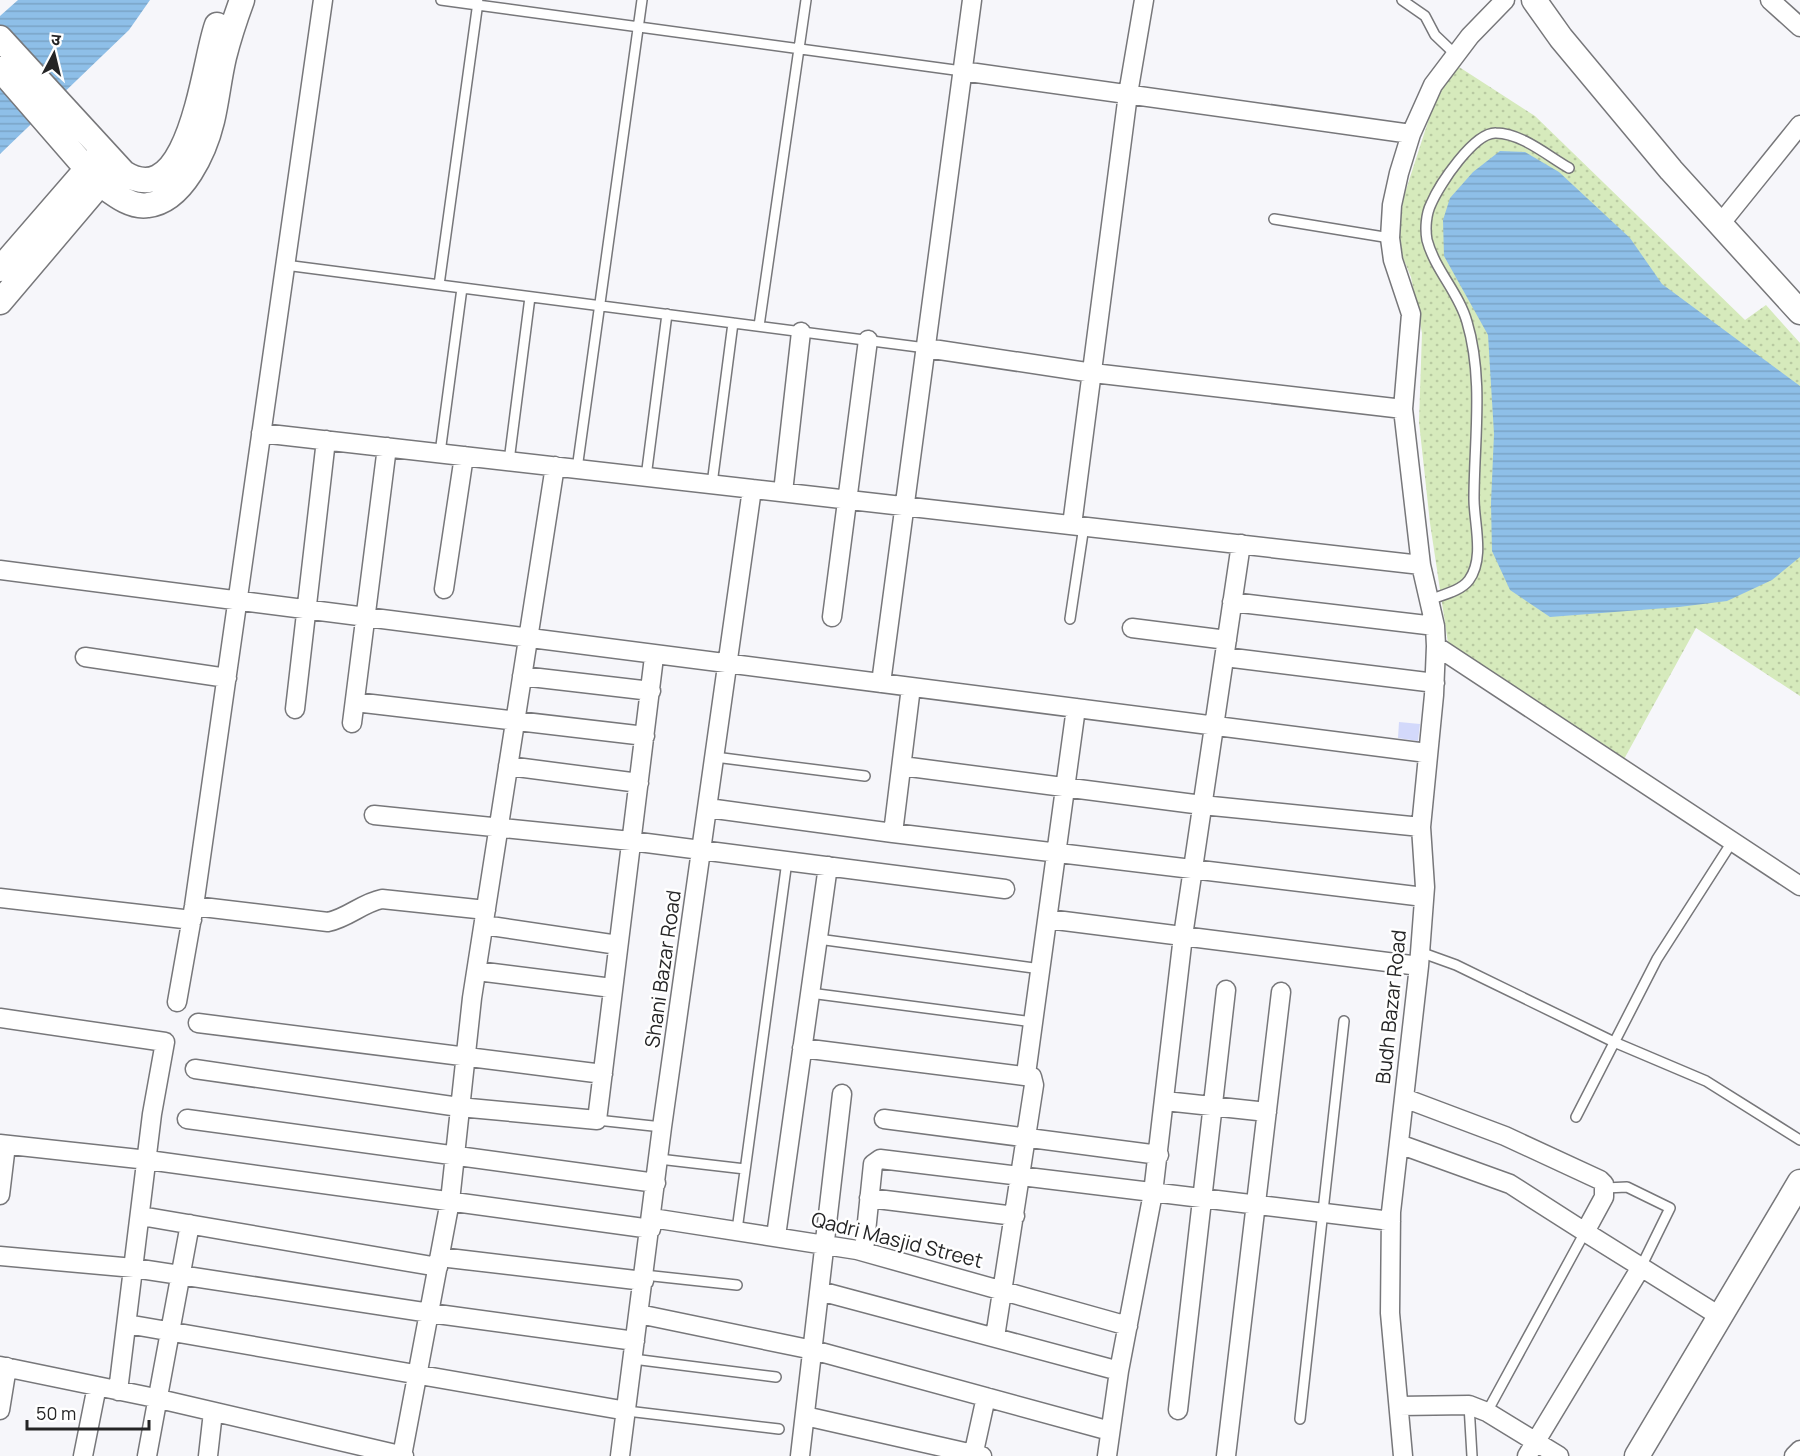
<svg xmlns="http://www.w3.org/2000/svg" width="1800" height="1456" font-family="Manrope,'Noto Sans Devanagari',sans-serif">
<defs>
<pattern id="park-dots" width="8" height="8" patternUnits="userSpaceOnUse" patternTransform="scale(1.5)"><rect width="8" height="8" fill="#d6eabc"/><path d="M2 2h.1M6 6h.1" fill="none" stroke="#b8c9a1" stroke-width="1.8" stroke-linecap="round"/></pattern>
<pattern id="water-rules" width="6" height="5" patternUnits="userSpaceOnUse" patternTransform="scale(1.5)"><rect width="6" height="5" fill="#8ebfe8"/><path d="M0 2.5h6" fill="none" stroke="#7aa4c7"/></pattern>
</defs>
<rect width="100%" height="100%" fill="#f6f6fa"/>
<path fill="url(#park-dots)" d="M1456 65 1535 116 1745 320 1766 305 1800 343V696L1696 628 1623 761 1448 643 1430 523 1419 422 1422 333 1411 277 1398 246 1403 199 1436 97Z"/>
<path fill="url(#water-rules)" d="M18 0H150L129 30 0 154V16Z
M1500 151 1525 152 1559 172 1630 238 1662 284 1800 386V557L1772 580 1727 601 1679 607 1550 617 1510 590 1492 551 1491 503 1494 434 1488 335 1444 256 1443 220 1450 198 1473 172Z"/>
<path fill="#d3d9fb" d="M1399 722 1420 724 1418 741 1398 738Z"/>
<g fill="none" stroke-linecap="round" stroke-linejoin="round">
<defs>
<path id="lane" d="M441 0 962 71
M1402 0 1425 16 1435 35 1456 55
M1274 219 1390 238
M285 265 926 348
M439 285 478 2
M759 326 806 0
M440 453 462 288
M509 461 530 297
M577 469 642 0
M646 477 667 314
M712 484 733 323
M1429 600C1442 595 1461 591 1469 580 1485 558 1474 523 1474 499 1474 441 1484 379 1467 322 1459 293 1435 270 1427 240 1425 229 1426 214 1431 204 1439 185 1474 132 1496 133 1521 133 1548 156 1569 168
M1070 619 1084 526
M715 757 865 776
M818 939 1041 969
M1420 952 1456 965 1614 1042 1706 1081 1800 1140
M810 993 1033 1022
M1576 1117 1657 959 1732 842
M597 1120 662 1127
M659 1159 745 1169
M1605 1188 1627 1187 1670 1208 1641 1267
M737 1230 787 861
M644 1275 737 1285
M633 1359 776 1377
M1469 1405 1472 1456
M627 1411 779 1429
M1487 1412 1585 1232
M1300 1419 1344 1021"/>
<path id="street" d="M1770 0 1800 27
M962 71 1411 134
M1721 223 1800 125
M926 348 1093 373 1403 409
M261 433 1421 565
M783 492 801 332
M1072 525 1128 94 1144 0
M0 570C475 634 951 692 1427 753
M444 589 464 456
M1232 602 1435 626
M832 617 868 340
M1132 628 1227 640
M1436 646 1800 886
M85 657 227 678
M1225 657 1435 683
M522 676 651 691
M881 683 972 0
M355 702 645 736
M295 709 326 440
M352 723 387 447
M508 766 639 783
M902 766 1202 805 1421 827
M708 808 893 833 911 687
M374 815 631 841 1005 889
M893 833 1424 897
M0 898 192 920
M194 906 328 922C348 918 362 903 382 899L486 910
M1048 919 1419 966
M484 925 618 945
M477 971 612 988
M177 1002 194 906 323 0
M0 1018 165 1042 152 1114 118 1391
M198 1023 603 1074
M802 1048 1032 1077 1034 1085 995 1337
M195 1069 459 1107 597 1120 654 657
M1026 1074 1076 708
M1165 1101 1267 1112
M187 1119 656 1183
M884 1119 1159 1155
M0 1144 148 1160 651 1229
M1399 1144 1510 1184 1585 1232 1604 1197V1184L1600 1180 1505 1136 1404 1098
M0 1195 6 1145
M869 1198 1015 1216
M141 1216 438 1267
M652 1218 857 1250 1128 1326
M1585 1232 1721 1317
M776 1236 828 866
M864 1251 873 1164 880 1159 1391 1221
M0 1256 134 1268 430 1313 635 1341
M440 1257 644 1281
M820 1291 1119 1371
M639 1314 813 1350 1110 1431
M127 1324 627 1411
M0 1366 155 1398 404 1456
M1399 1406 1469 1405 1487 1412 1559 1456
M0 1410 7 1367
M1178 1410 1226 990
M805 1416 982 1456
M83 1456 97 1386
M147 1456 190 1224
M208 1456 213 1412
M402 1456 450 1201 472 998 555 466
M620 1456 662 1127 752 489
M800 1456 842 1094
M973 1456 986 1397
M1107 1456 1119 1371 1153 1193 1183 936 1241 544
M1226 1456 1281 992
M1403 1456 1390 1313 1391 1212 1419 966 1425 887 1421 827 1434 695 1436 646 1435 626 1421 565 1403 409 1411 314 1393 260 1390 238 1392 205 1399 173 1411 134 1433 85 1470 36 1505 0
M1527 1456 1641 1267
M1794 1456 1800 1450"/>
<path id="secondary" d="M1534 0 1561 38 1671 170 1800 312
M0 38 124 173C191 215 204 58 217 25
M0 69 99 183C113 193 130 208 148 205 183 201 205 150 212 121 217 100 219 78 224 57 229 37 235 19 242 0
M0 269 97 157
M0 302 111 171
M1637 1456 1800 1182"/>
</defs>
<use href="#lane" stroke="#77777a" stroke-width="12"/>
<use href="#street" stroke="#77777a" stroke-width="21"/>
<use href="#secondary" stroke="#77777a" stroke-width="27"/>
<use href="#lane" stroke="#fff" stroke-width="9"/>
<use href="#street" stroke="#fff" stroke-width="18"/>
<use href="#secondary" stroke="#fff" stroke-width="24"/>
</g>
<g text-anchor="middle" stroke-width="5" stroke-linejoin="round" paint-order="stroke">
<g font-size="20" fill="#242425" stroke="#fff">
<text transform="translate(663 969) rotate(-82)" y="7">Shani Bazar Road</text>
<text transform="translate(1391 1007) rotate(-84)" y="7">Budh Bazar Road</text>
<text transform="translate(897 1240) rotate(14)" y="7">Qadri Masjid Street</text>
</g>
</g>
<g transform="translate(54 54) rotate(7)" stroke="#ffffff" stroke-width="4.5" paint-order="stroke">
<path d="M0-4.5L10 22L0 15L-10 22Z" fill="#242425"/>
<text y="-9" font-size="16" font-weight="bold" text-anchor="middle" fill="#242425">उ</text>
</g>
<path d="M27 1420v9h122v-9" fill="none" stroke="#242425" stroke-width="3"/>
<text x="36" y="1420" font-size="18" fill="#242425" stroke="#ffffff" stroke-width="4.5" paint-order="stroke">50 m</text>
</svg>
